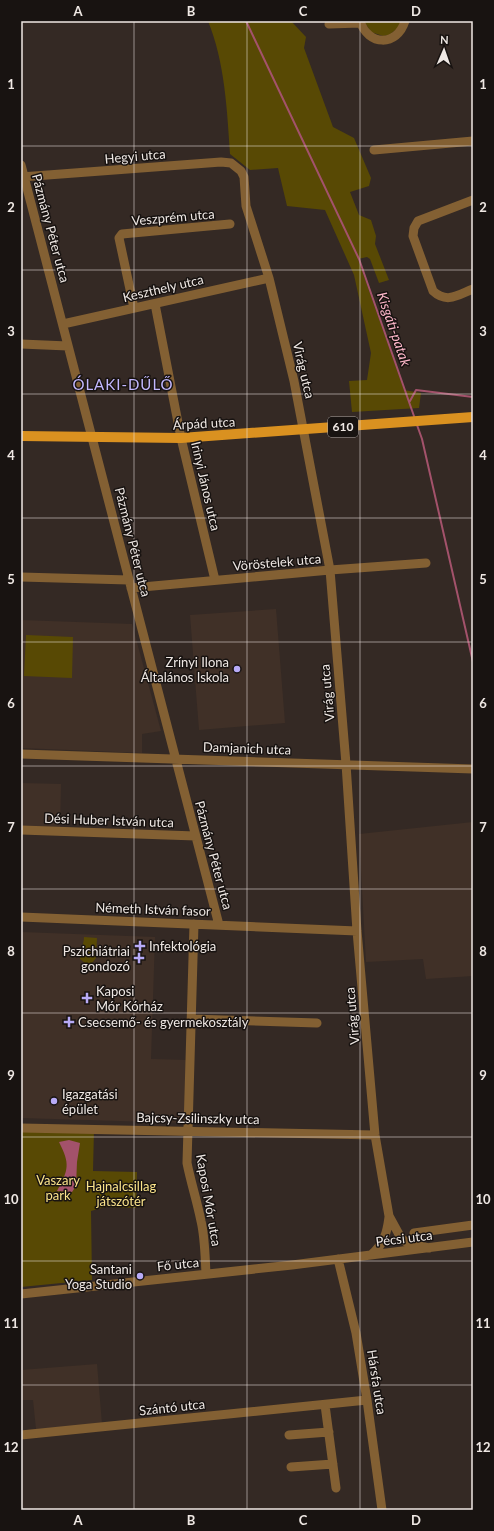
<svg xmlns="http://www.w3.org/2000/svg" width="494" height="1531" font-family="Lato,sans-serif">
<rect width="100%" height="100%" fill="#342924"/>
<path fill="#403027" d="M276 609 285 723 199 730 190 615Z
M21 620 132 624 161 731 142 734V753L21 748 22 687H21Z
M21 783 61 784 60 830 21 829Z
M473 822V976L426 979 423 959 366 962 359 834Z
M21 932 155 937 151 1059 187 1060 185 1123 21 1118Z
M97 1364 102 1424 36 1429 33 1400H21V1370Z"/>
<path fill="#584904" d="M208 21H291L306 37 304 48 333 127 354 138 371 178 369 186 350 192 359 215 371 220 376 236 375 244 389 280 379 283 370 259 367 257 358 259 404 390 421 393 419 408 352 412 349 381 367 380 371 353 354 275 325 210 287 206 278 168 250 170 230 154C227 110 225 63 208 21Z
M364 21H401L398 28 389 35 383 36 371 32Z
M26 635 73 637 72 678 24 676Z
M84 937 97 938 96 958 92 963H85L80 959C79 952 84 945 84 937Z
M21 1128 94 1129 93 1171 137 1172 136 1208 105 1207 91 1211 92 1280 21 1287Z"/>
<path fill="#a3526b" d="M69 1140 80 1143 77 1162 76 1186 72 1192 57 1191C69 1169 70 1164 59 1142Z"/>
<g fill="none" stroke-linecap="round" stroke-linejoin="round">
<path stroke="#a3526b" stroke-width="2" d="M246 21 359 259 415 419
M410 401 416 390 473 397
M417 425 422 439 473 662"/>
<path stroke="#836033" stroke-width="9" d="M360 21C368 46 397 47 405 21
M329 24 360 23
M374 150 473 141
M21 165 219 925
M21 177 221 162 231 163 241 171 244 177 246 206 269 278 294 381 330 570 346 764 357 931 375 1135 389 1216 401 1238 406 1242 429 1248
M473 200 418 221 414 228 413 236 433 291C447 304 458 295 473 289
M155 304 181 438 215 580
M134 308 119 238 122 234 230 224
M63 324 269 278
M21 344 68 346
M21 577 129 580
M131 588 330 570 426 563
M21 754 473 769
M21 830 196 836
M21 917 357 931
M194 924 187 1163C191 1183 197 1201 201 1221 205 1238 205 1256 206 1274
M191 1019 317 1023
M21 1128 375 1135
M414 1233 473 1225
M371 1255C384 1244 387 1233 389 1217
M338 1259 356 1333 367 1400 382 1510
M21 1294 292 1265 473 1242
M325 1405 336 1488
M21 1435 367 1400
M289 1435 329 1432
M291 1467 333 1464"/>
<path stroke="#da9120" stroke-width="10" d="M21 436 181 438 473 417"/>
</g>
<path fill="none" stroke="#efe8e4" stroke-width="1" stroke-opacity="0.55" d="M134 21V1510M247 21V1510M360 21V1510M21 146H473M21 270H473M21 394H473M21 518H473M21 642H473M21 766H473M21 889H473M21 1013H473M21 1137H473M21 1261H473M21 1385H473"/>
<g fill="#b8abf7" stroke="#181311" stroke-width="1.5">
<circle cx="237" cy="669" r="4"/>
<path d="M138 940h4v4h4v4h-4v4h-4v-4h-4v-4h4z"/>
<path d="M137 952h4v4h4v4h-4v4h-4v-4h-4v-4h4z"/>
<path d="M85 992h4v4h4v4h-4v4h-4v-4h-4v-4h4z"/>
<path d="M67 1016h4v4h4v4h-4v4h-4v-4h-4v-4h4z"/>
<circle cx="54" cy="1101" r="4"/>
<circle cx="140" cy="1276" r="4"/>
</g>
<g text-anchor="middle" stroke-width="3" stroke-linejoin="round" paint-order="stroke">
<rect fill="#181311" stroke="#aea8a5" stroke-width="1" x="328" y="417" width="30" height="20" rx="3"/>
<g font-size="12" font-weight="bold" fill="#efe8e4">
<text x="343" y="431">610</text>
</g>
<g font-size="13" fill="#efe8e4" stroke="#181311">
<text transform="translate(135 156) rotate(-5)" y="5">Hegyi utca</text>
<text transform="translate(173 217) rotate(-5)" y="5">Veszprém utca</text>
<text transform="translate(51 228) rotate(75)" y="5">Pázmány Péter utca</text>
<text transform="translate(163 288) rotate(-13)" y="5">Keszthely utca</text>
<text transform="translate(304 370) rotate(77)" y="5">Virág utca</text>
<text transform="translate(204 423) rotate(-3)" y="5">Árpád utca</text>
<text transform="translate(206 486) rotate(77)" y="5">Irinyi János utca</text>
<text transform="translate(133 542) rotate(76)" y="5">Pázmány Péter utca</text>
<text transform="translate(277 562) rotate(-5)" y="5">Vöröstelek utca</text>
<text transform="translate(327 693) rotate(-95)" y="5">Virág utca</text>
<text transform="translate(247 748) rotate(2)" y="5">Damjanich utca</text>
<text transform="translate(109 820) rotate(2)" y="5">Dési Huber István utca</text>
<text transform="translate(214 855) rotate(75)" y="5">Pázmány Péter utca</text>
<text transform="translate(153 909) rotate(2)" y="5">Németh István fasor</text>
<text transform="translate(352 1016) rotate(-95)" y="5">Virág utca</text>
<text transform="translate(198 1118) rotate(1)" y="5">Bajcsy-Zsilinszky utca</text>
<text transform="translate(209 1200) rotate(80)" y="5">Kaposi Mór utca</text>
<text transform="translate(404 1238) rotate(-7)" y="5">Pécsi utca</text>
<text transform="translate(178 1264) rotate(-6)" y="5">Fő utca</text>
<text transform="translate(377 1382) rotate(81)" y="5">Hársfa utca</text>
<text transform="translate(172 1407) rotate(-6)" y="5">Szántó utca</text>
</g>
<g font-size="13" fill="#efe8e4" stroke="#181311" text-anchor="start">
<text x="229" y="667" text-anchor="end">Zrínyi Ilona<tspan x="229" dy="15">Általános Iskola</tspan></text>
<text x="149" y="951">Infektológia</text>
<text x="130" y="956" text-anchor="end">Pszichiátriai<tspan x="130" dy="15">gondozó</tspan></text>
<text x="96" y="996">Kaposi<tspan x="96" dy="15">Mór Kórház</tspan></text>
<text x="78" y="1027">Csecsemő- és gyermekosztály</text>
<text x="62" y="1099">Igazgatási<tspan x="62" dy="15">épület</tspan></text>
<text x="132" y="1274" text-anchor="end">Santani<tspan x="132" dy="15">Yoga Studio</tspan></text>
</g>
<g font-size="13" fill="#fae38a" stroke="#181311">
<text x="58" y="1185">Vaszary<tspan x="58" dy="15">park</tspan></text>
<text x="121" y="1191">Hajnalcsillag<tspan x="121" dy="15">játszótér</tspan></text>
</g>
<g font-size="14" font-style="italic" fill="#fcb6c8" stroke="#181311">
<text transform="translate(394 329) rotate(71)" y="5">Kisgáti-patak</text>
</g>
<g font-size="15" letter-spacing="1" fill="#c3b8ff" stroke="#181311">
<text x="123" y="390">ÓLAKI-DŰLŐ</text>
</g>
</g>
<rect width="494" height="1531" fill="none" stroke="#181311" stroke-width="44"/>
<g transform="translate(444 50) rotate(2)" stroke="#181311" stroke-width="3" paint-order="stroke">
<path d="M0-3L7 15L0 10L-7 15Z" fill="#efe8e4"/>
<text y="-6" font-size="11" font-weight="bold" text-anchor="middle" fill="#efe8e4">N</text>
</g>
<rect x="22" y="22" width="450" height="1487" fill="none" stroke="#efe8e4" stroke-width="1.5"/>
<g font-size="13" text-anchor="middle" font-weight="bold" fill="#efe8e4">
<text x="78" y="16">A</text>
<text x="191" y="16">B</text>
<text x="303" y="16">C</text>
<text x="416" y="16">D</text>
<text x="11" y="89">1</text>
<text x="483" y="89">1</text>
<text x="11" y="212">2</text>
<text x="483" y="212">2</text>
<text x="11" y="336">3</text>
<text x="483" y="336">3</text>
<text x="11" y="460">4</text>
<text x="483" y="460">4</text>
<text x="11" y="584">5</text>
<text x="483" y="584">5</text>
<text x="11" y="708">6</text>
<text x="483" y="708">6</text>
<text x="11" y="832">7</text>
<text x="483" y="832">7</text>
<text x="11" y="956">8</text>
<text x="483" y="956">8</text>
<text x="11" y="1080">9</text>
<text x="483" y="1080">9</text>
<text x="11" y="1204">10</text>
<text x="483" y="1204">10</text>
<text x="11" y="1328">11</text>
<text x="483" y="1328">11</text>
<text x="11" y="1452">12</text>
<text x="483" y="1452">12</text>
<text x="78" y="1525">A</text>
<text x="191" y="1525">B</text>
<text x="303" y="1525">C</text>
<text x="416" y="1525">D</text>
</g>
</svg>
